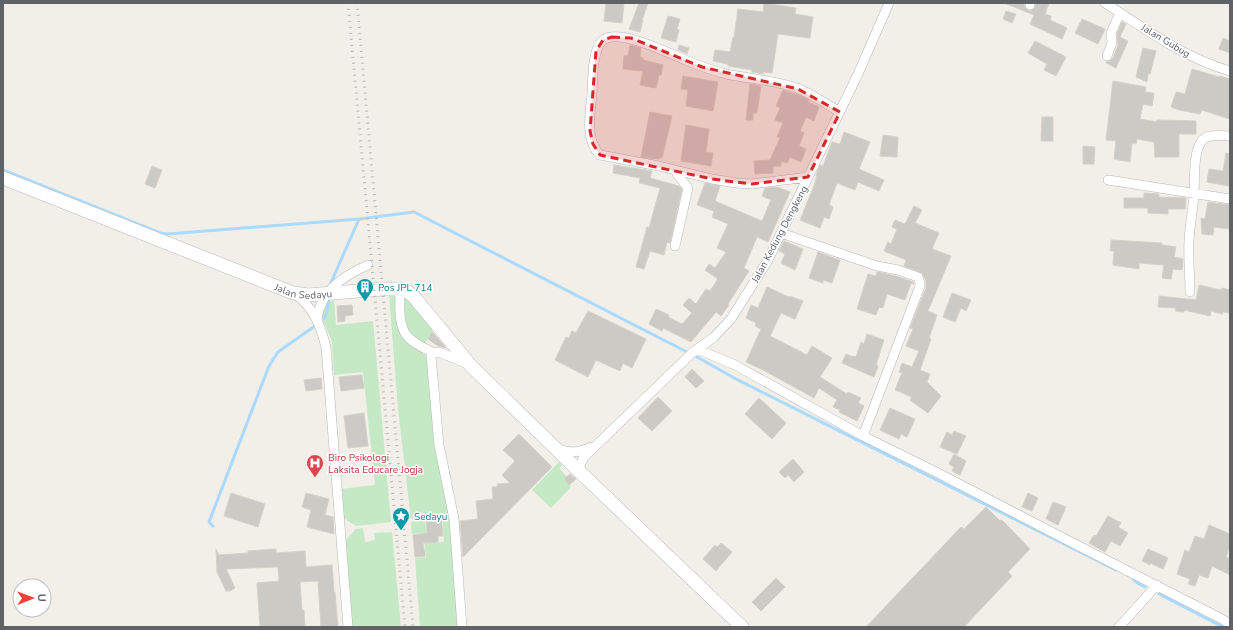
<svg xmlns="http://www.w3.org/2000/svg" width="1233" height="630" font-family="'Nunito Sans',sans-serif">
<rect width="100%" height="100%" fill="#f1efe8"/>
<path fill="#c5e8c5" d="M389 294H395C397 309 395 331 407 342 413 348 422 351 428 357L451 514 424 516 411 519 398 409Z
M403 296 407 297 434 328 425 344C420 340 413 337 409 332 402 322 404 307 403 296Z
M334 301 336 325 373 321 391 522 356 526 342 517 340 489 375 485 363 372 334 375 332 342 322 317V312L326 302Z
M559 462 562 465 559 468 567 477 565 479 571 487 551 508 532 490Z
M451 517 459 627H420L415 558 426 557 423 533 412 534 411 522 425 519 427 543 444 542 442 518Z
M363 528 365 542 375 540 374 533 392 532 401 627H352L345 541 356 529Z"/>
<g fill="none" stroke-linecap="round" stroke-linejoin="round">
<path stroke="#aadaff" stroke-width="3" d="M3 170 160 233 167 234 359 219 414 212 685 351
M330 285 359 219
M324 319 327 312 329 298
M697 357 736 379 1116 570
M213 526 209 522 269 366 278 352 315 326
M1133 579 1139 584 1145 587
M1159 594 1223 627"/>
</g>
<path fill="#cccac5" stroke="#d6d1c6" d="M606 3H624L622 23 604 21Z
M639 3H648L642 20H643L640 32 629 29Z
M764 3 796 8 795 14 813 17 810 38 778 34 772 73 763 72V74L752 72V70L728 66V64L713 61 715 50 730 52 733 37H734L738 9 763 12Z
M1004 3H1024L1025 8 1030 11 1035 8 1036 3H1049L1045 14 1051 16 1050 20 1067 28 1062 39 1030 24 1034 15Z
M1006 11 1016 14 1012 23 1003 19Z
M668 16 680 19 677 29 679 30 676 42 661 38Z
M1082 19 1105 29 1098 44 1075 33Z
M1122 22 1126 24 1120 37 1128 41 1116 68 1106 63V62L1110 61 1113 58 1118 45 1117 34Z
M1223 38 1230 41V53L1219 49Z
M1035 41 1066 57 1056 76 1044 70 1047 64 1028 53Z
M630 45 641 48 640 57 643 58V60L663 65 661 75H659L656 88 640 85 643 71 623 69 624 56H628Z
M679 45 689 48 687 54 678 50Z
M1143 48 1156 51 1150 74H1148L1147 82 1136 77Z
M1192 69 1219 77V76L1230 79V119L1202 110 1200 114 1179 110 1171 107 1176 92 1185 94Z
M683 76 718 82 713 111 686 106 688 90 681 89Z
M1113 81 1146 87 1145 92 1154 93 1152 106 1143 104 1140 119 1157 122V120L1196 121V134H1179V157H1155L1154 142 1137 139 1136 144 1132 143 1130 162 1114 159 1116 141 1106 140Z
M750 84 761 86 757 113H753V120H746Z
M783 90 801 96 809 100 808 102 819 107 814 121 806 117 800 131 804 133 799 146 806 149 801 162 790 157 787 163 781 161V166H773V173L755 174 754 161 770 160 780 138 777 137 783 123 775 120 780 108 776 106Z
M650 112 672 116 662 158H660L659 159 641 157Z
M1042 117H1053V141H1041Z
M686 125 709 129 706 152 713 153 711 166 681 161Z
M844 132 870 142 859 169 884 180 879 191 858 182 855 190 837 183 829 205 833 207 829 219 824 217 820 228 800 220 814 186 817 175H816L820 165 823 166 832 142 840 144Z
M883 135 898 137 897 157 880 156Z
M1083 146 1095 147 1094 164H1083Z
M1226 153 1230 154 1229 186 1207 182 1209 169 1223 171Z
M614 165 652 171 650 178 679 186 682 189 670 243 667 242 664 255 650 251 644 269 636 267 647 227 649 228 660 188 639 183 640 178 613 173Z
M152 166 162 170 155 188 145 184Z
M705 183 720 186 715 201 762 221 771 200 762 196 765 188 777 187 790 192 768 242 757 237 744 268 749 271 728 304 729 305 721 316 716 312 691 342 663 328 662 331 649 324 656 309 669 315 668 317 682 324 692 313 683 305 689 298 696 304 706 289 710 291 718 279 705 270 709 264 715 268 726 252 717 248 728 224 712 217 714 211 697 205Z
M1144 193 1159 194V197L1186 198 1185 209H1168V214L1148 213V208H1124V198H1144Z
M1208 202 1230 205V229L1214 227 1213 235 1202 234 1201 218 1205 219Z
M914 206 922 210 915 223 939 233 932 249 951 256 928 311 937 315 929 338 931 339 920 370 930 374 927 382 941 396 928 413 910 400 912 397 895 390 902 373 899 372 902 363 912 367 919 351 906 346 913 329 910 328 926 288V281L922 273 904 266 906 260 884 251 888 242 891 244 897 229 892 227 895 220 905 224Z
M1111 240 1162 243V245L1176 247 1174 257 1183 259 1182 270 1173 269 1171 279 1162 278 1164 265 1139 263V269L1113 265 1114 251H1110Z
M784 241 803 249 795 270 781 263 785 254 779 251Z
M818 252 840 260 832 283 823 280V283L809 278Z
M877 272 896 276 913 282 914 284 911 283 905 300 887 294 883 308 879 307 876 315 857 309 868 274 876 276Z
M1199 285 1221 290 1222 288 1230 290V313L1223 312 1222 314 1211 311 1210 316 1184 310V312L1175 311 1176 308 1158 307 1159 296 1196 300Z
M767 287 789 297 790 296 803 301 795 319 781 313 770 336 807 355 812 346 832 358 820 377 847 394 848 392 861 398 858 403 864 406 857 421 839 412 840 410 833 407 837 400 819 388 814 398 765 371 746 362 761 329 755 326 756 323 746 318 751 305 758 308Z
M952 293 971 300 966 311 961 308 955 322 943 317Z
M352 305 353 315 345 316V321L338 322 337 306Z
M588 311 646 339 632 368 623 363 620 371 596 360 588 377 555 360 566 337 569 338 572 331 576 333Z
M432 332 434 334 446 348 438 346 428 339Z
M867 334 884 340 876 365 878 366 874 377 842 363 846 354 853 357V356L856 357 861 342 864 344Z
M692 369 704 381 696 388 685 377Z
M362 375 364 388 341 391 339 377Z
M321 378 322 389 306 391 304 380Z
M658 397 672 411 652 431 638 418Z
M759 398 786 423 772 439 745 414Z
M890 408 915 419 907 437 901 434 899 439 880 430Z
M364 413 368 446 348 448 344 416Z
M954 431 966 436 957 454 940 447 947 432 952 435Z
M519 434 552 467 463 557 460 521 478 519 476 501 493 499 492 487H497V484L510 483 502 475 515 461 503 450Z
M954 454 966 461 960 475 952 471 954 467 949 464Z
M793 459 804 472 794 482 788 475 785 478 779 472Z
M570 474 576 479 569 485 564 479Z
M231 493 265 504 258 527 224 516Z
M306 493 329 499 325 515 333 517 334 534 307 527 311 510 302 507Z
M1028 493 1038 498 1032 511 1022 507Z
M1053 502 1066 507 1058 525 1046 519Z
M986 507 1000 521 1002 520 1030 549 1008 572 1012 576 964 627H866L961 527 964 529Z
M1108 516 1121 523 1118 527 1128 533 1120 546 1111 541 1105 552 1089 543 1094 535 1096 536Z
M441 518 443 536H438V542L423 543 425 556 415 557 413 535 427 533 426 519Z
M1209 525 1230 534V546L1226 557 1230 559V575L1212 566 1208 578 1199 575 1195 586 1188 584 1190 579 1177 574 1185 550 1189 552 1195 536 1204 539Z
M721 543 732 552 716 571 703 559 715 545 717 547Z
M216 549 219 555 248 553V551L276 549V553L305 551 306 567 332 565 334 592H335L338 627H321L318 581 300 582 302 610H304L305 627H260L257 583 279 581 278 567 226 569 235 588 230 591H226L217 572Z
M1148 549 1168 558 1163 569 1150 563V565L1142 561Z
M776 578 785 587 761 611 752 602Z"/>
<g fill="none" stroke-linecap="round" stroke-linejoin="round">
<defs>
<path id="street" d="M1105 3C1144 28 1184 58 1230 71
M1030 5V3
M1107 56 1112 43 1111 33 1120 13
M808 177 752 184 736 183 712 179 659 166 600 155C585 140 590 113 592 94 593 79 592 51 602 41 617 27 666 52 683 59 697 65 711 70 726 74 750 79 774 80 797 88 812 94 826 104 840 112
M1108 180 1230 199
M781 233 877 266 898 270 918 277 920 283V286L863 436
M675 246 688 188 677 174 676 170
M400 289C400 302 398 321 405 333 411 343 425 348 434 353
M1190 292C1190 275 1188 257 1189 240 1190 224 1193 209 1194 194 1195 179 1193 154 1201 142 1206 133 1221 136 1230 136
M294 293C314 308 320 324 326 347L348 627
M317 320C320 291 343 276 368 265
M697 349 735 365 863 436 936 472 1073 543 1222 619 1230 624
M558 449C572 453 578 453 591 447
M581 473 580 465 584 457 692 353 714 337 731 319 768 260 781 233 858 74 889 3
M462 627 454 519 439 445 431 356 434 353 439 352 468 364
M1119 627 1157 585"/>
<g id="secondary">
<path id="s1" d="M3 178 293 293 308 295 383 289H400L408 292 414 297 471 366 581 473 742 627"/>
</g>
</defs>
<use href="#street" stroke="#b5b8bc" stroke-width="10"/>
<use href="#secondary" stroke="#b6babf" stroke-width="14"/>
<use href="#street" stroke="#fff" stroke-width="9"/>
<use href="#secondary" stroke="#fff" stroke-width="13"/>
<path stroke="#b6b7b8" stroke-width="3" stroke-dasharray="1 5" stroke-linecap="butt" d="M348 3 405 627
M357 3 413 627"/>
</g>
<path fill="#d62828" fill-opacity="0.2" stroke="#d62828" stroke-width="3" stroke-dasharray="8 5" stroke-linejoin="round" d="M612 37 631 38 702 67 798 89 840 112 808 177 752 184 712 179 600 155 593 144 590 131 596 51 603 40Z"/>
<defs>
<symbol id="building-pin" viewBox="-11 -11 22 30"><path d="M0 17L-7.5 6A9.5 9.5 0 1 1 7.5 6Z" fill="#0f9aa8" stroke="#fff"/><path d="M-4-6H4V6H1V3H-1V6H-4ZM-2.5-4.3h1.7v1.8h-1.7ZM.8-4.3h1.7v1.8H.8ZM-2.5-1h1.7V.8h-1.7ZM.8-1h1.7V.8H.8Z" fill="#fff"/></symbol>
<symbol id="hospital-pin" viewBox="-11 -11 22 30"><path d="M0 17L-7.5 6A9.5 9.5 0 1 1 7.5 6Z" fill="#e0444e" stroke="#fff"/><path d="M-5-5h3v3.5h4V-5h3V5h-3V1.5h-4V5h-3Z" fill="#fff"/></symbol>
<symbol id="sight-pin" viewBox="-11 -11 22 30"><path d="M0 17L-7.5 6A9.5 9.5 0 1 1 7.5 6Z" fill="#0f9aa8" stroke="#fff"/><path d="M0-6L1.8-2.2L6-1.7L2.9 1.2L3.7 5.4L0 3.3L-3.7 5.4L-2.9 1.2L-6-1.7L-1.8-2.2Z" fill="#fff"/></symbol>
</defs>
<g fill-rule="evenodd">
<use href="#building-pin" x="355" y="277" width="20" height="27"/>
<use href="#hospital-pin" x="305" y="453" width="20" height="27"/>
<use href="#sight-pin" x="391" y="506" width="20" height="27"/>
</g>
<g text-anchor="middle" stroke-width="3" stroke-linejoin="round" paint-order="stroke">
<g font-size="10" fill="#5f6368" stroke="#fff">
<text transform="translate(1166 40) rotate(31)" y="4">Jalan Gubug</text>
<text transform="translate(779 234) rotate(-62)" y="4">Jalan Kedung Dengkeng</text>
<text dy="4" stroke="none"><textPath href="#s1" startOffset="322">Jalan Sedayu</textPath></text>
</g>
<g font-size="10" fill="#0d838f" stroke="#fff" text-anchor="start">
<text x="378" y="291">Pos JPL 714</text>
<text x="414" y="520">Sedayu</text>
</g>
<g font-size="10" fill="#be3a42" stroke="#fff" text-anchor="start">
<text x="328" y="461">Biro Psikologi<tspan x="328" dy="12">Laksita Educare Jogja</tspan></text>
</g>
</g>
<rect width="1233" height="630" fill="none" stroke="#5f6368" stroke-width="8"/>
<g transform="translate(32 598) rotate(89)"><circle r="19" fill="#ffffff" stroke="#bfc1c3"/>
<path d="M0-3L7 15L0 10L-7 15Z" fill="#ea4335"/>
<text y="-6" font-size="11" font-weight="bold" text-anchor="middle" fill="#5f6368">U</text>
</g>
</svg>
